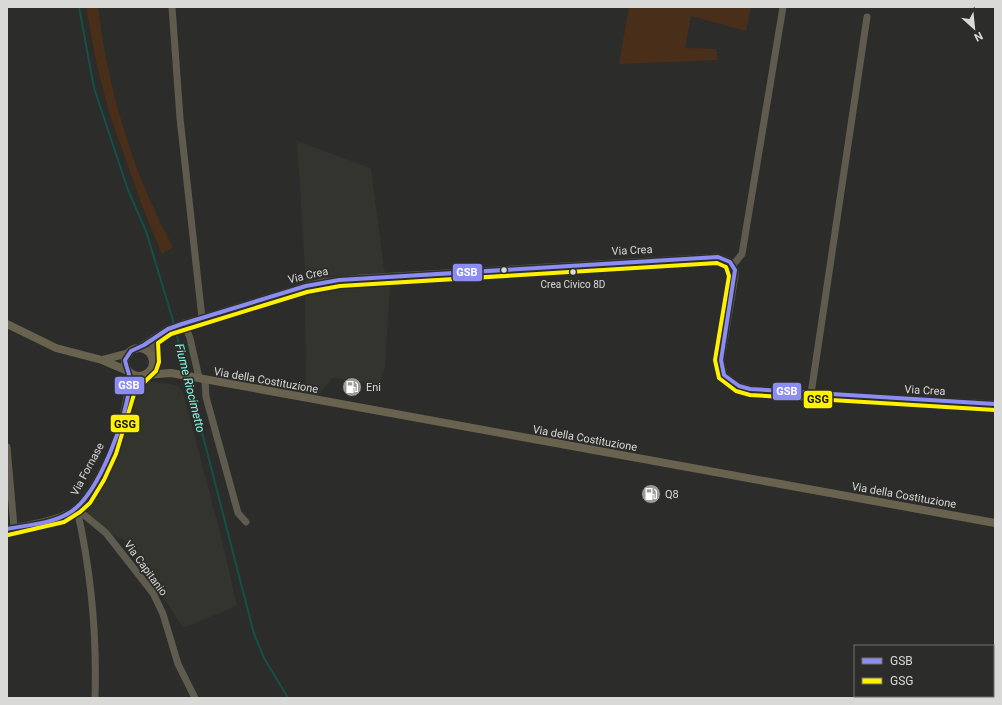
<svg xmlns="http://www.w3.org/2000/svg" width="1002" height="705" font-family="Roboto,sans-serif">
<rect width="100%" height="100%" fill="#2c2c2b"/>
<path fill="#32342d" d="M297 141 371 168 384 269 387 276 306 286Z
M390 286 385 369H383L380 384 333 378 318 395 306 393 305 296 322 291 357 287Z
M141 380 177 385 183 392 220 532 237 606 183 628 129 545 124 540 108 532 88 514 85 506 96 491 122 442 137 385Z"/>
<path fill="#492f1a" d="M86 7H98C108 91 133 173 173 247L162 254 142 206 109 112 97 66Z
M629 7H751L746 31 691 16 685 48 716 49 718 60 619 64Z"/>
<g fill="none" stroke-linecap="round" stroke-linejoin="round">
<path stroke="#125147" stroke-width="2" d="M79 7 94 88 128 190 146 231 172 317 187 374
M188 378 254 634 264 658 288 698"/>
<path stroke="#5f5b4e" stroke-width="7" d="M172 7 180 118 202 318
M733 265 742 254 783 7
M184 323 190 338 199 378
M137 349 168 329 182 324 306 286 323 282 361 278 718 257 730 262 735 270V276L721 360 724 375 739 386 750 389 811 394 995 404
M152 358 153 339
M205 380 206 397 238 513 246 522
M129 390 141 376
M811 394 867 17
M7 447 14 527
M77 509 106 533 153 593 163 614 178 664 195 698
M77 509C91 571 97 634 95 698
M7 529C27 525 51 522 69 513 90 503 112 453 119 431 124 414 127 397 130 380L129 373"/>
<path stroke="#69624e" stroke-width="8" d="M7 324 56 348 102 360 128 371
M125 362a14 14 0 1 1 28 0a14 14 0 1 1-28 0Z
M102 360 129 353
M144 375 171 373 995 523"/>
<defs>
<path id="bus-1" d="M7 529C27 525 51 524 69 513 99 496 128 414 130 381 130 374 126 367 125 360L131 351 144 345 168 329 182 324 306 286 339 280 718 257 730 262 735 270 721 360 724 375 739 386 750 389 995 404"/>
<path id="bus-2" d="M8 535 64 522 80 512 90 503 104 480 116 454 135 391 156 371 159 362 158 343 171 334 184 330 307 292 340 286 717 263 726 267 729 276 715 360 719 378 736 391 750 395 995 410"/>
</defs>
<use href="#bus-1" stroke="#2c2d2a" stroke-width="7"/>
<use href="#bus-2" stroke="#2c2d2a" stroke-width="7"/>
<use href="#bus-1" stroke="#8c8df3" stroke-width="4"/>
<use href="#bus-2" stroke="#fff100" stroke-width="4"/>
</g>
<defs>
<symbol id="fuel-disc" viewBox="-11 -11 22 22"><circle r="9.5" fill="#9c9c9b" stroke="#2c2d2a"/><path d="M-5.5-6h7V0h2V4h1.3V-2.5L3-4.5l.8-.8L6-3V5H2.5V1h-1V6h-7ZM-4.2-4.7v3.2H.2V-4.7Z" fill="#fff"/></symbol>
</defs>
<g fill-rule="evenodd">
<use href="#fuel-disc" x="341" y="376" width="22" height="22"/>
<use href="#fuel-disc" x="640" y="483" width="22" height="22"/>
</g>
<g fill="#d9d9d7" stroke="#2c2d2a" stroke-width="1.5">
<circle cx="504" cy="270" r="3.5"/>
<circle cx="573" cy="272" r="3.5"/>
</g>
<g text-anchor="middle" stroke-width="3.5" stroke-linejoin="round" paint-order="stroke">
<g font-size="10" fill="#d9d9d7" stroke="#2c2d2a">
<text x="573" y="288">Crea Civico 8D</text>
</g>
<g font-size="11" fill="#d9d9d7" stroke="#2c2d2a">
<text transform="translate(632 250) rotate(-3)" y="4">Via Crea</text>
<text transform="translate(308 275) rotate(-13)" y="4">Via Crea</text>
<text transform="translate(266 380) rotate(10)" y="4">Via della Costituzione</text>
<text transform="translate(925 390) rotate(3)" y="4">Via Crea</text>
<text transform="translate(585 438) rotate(10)" y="4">Via della Costituzione</text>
<text transform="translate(87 469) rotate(-62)" y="4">Via Fornase</text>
<text transform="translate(904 495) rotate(10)" y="4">Via della Costituzione</text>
<text transform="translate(146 568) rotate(54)" y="4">Via Capitanio</text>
</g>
<g font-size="11" fill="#d9d9d7" stroke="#2c2d2a" text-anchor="start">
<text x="366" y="391">Eni</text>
<text x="665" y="498">Q8</text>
</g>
<g font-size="12" font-style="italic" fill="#84fde6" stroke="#2c2d2a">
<text transform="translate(190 388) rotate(76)" y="4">Fiume Riocimetto</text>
</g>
</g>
<g stroke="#2c2d2a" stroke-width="1.5">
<rect x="452" y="263" width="31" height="19" rx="4" fill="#8c8df3"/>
<rect x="114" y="376" width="31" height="19" rx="4" fill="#8c8df3"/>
<rect x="772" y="382" width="30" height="19" rx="4" fill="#8c8df3"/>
<rect x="803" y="390" width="30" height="19" rx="4" fill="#fff100"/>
<rect x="110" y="414" width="30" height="19" rx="4" fill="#fff100"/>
</g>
<g font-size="11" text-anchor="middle" font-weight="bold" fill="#fff">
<text x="467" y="276">GSB</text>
<text x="129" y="389">GSB</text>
<text x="787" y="395">GSB</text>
</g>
<g font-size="11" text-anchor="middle" font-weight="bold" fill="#111">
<text x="818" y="403">GSG</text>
<text x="125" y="428">GSG</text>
</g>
<rect width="1002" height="705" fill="none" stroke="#d9d9d7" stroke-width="16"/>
<rect x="854" y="645" width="140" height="52" fill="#2c2d2a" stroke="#71726f"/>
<rect x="862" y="658" width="20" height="6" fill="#8c8df3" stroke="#71726f"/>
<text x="890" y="665" font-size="12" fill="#d9d9d7">GSB</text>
<rect x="862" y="678" width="20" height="6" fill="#fff100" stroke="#71726f"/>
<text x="890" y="685" font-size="12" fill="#d9d9d7">GSG</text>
<g transform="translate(974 28) rotate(153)" stroke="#2c2d2a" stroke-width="3" paint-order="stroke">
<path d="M0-3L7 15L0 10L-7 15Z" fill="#d9d9d7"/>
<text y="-6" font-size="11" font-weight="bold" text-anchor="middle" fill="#d9d9d7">N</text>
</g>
</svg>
